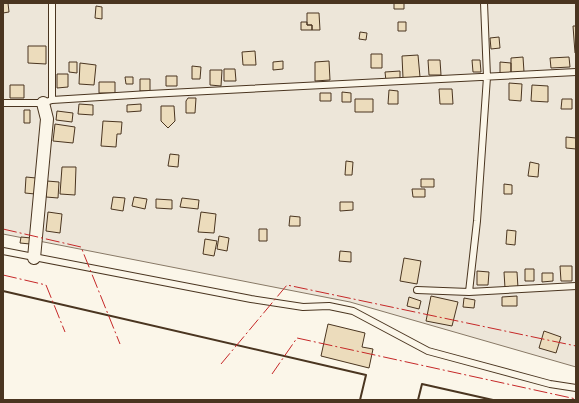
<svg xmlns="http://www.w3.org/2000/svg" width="579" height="403" font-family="'Roboto Condensed',sans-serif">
<rect width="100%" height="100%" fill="#fbf6e9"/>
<path fill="#ede6d9" stroke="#887966" d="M3 3H576V367L350 302 3 234Z"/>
<path fill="#ecdcbc" stroke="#4a3520" d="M3 3H8L9 12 3 13Z
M394 3H404V9H394Z
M96 6 102 7V19L95 18Z
M307 13H319L320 30H312V25H307Z
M301 22H307V25H312V30H301Z
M398 22H406V31H398Z
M573 26H576V53H575Z
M360 32 367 33 366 40 359 39Z
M499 37 500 48 491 49 490 38Z
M28 46H46V64L28 63Z
M255 51 256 65H243L242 52Z
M371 54H382V68H371Z
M418 55 420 77 403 78 402 56Z
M523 57 524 72 511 74V58Z
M569 57 570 67 551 68 550 58Z
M428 60H440L441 75H429Z
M472 60H480L481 72H473Z
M283 61V69L273 70V62Z
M329 61 330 80 315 81V62Z
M69 62H77V73L69 72Z
M500 62 511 63V74L500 73Z
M80 63 96 65 94 85 79 84Z
M192 66 201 67 200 79H192Z
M224 69H235L236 81H224Z
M210 70H222L221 86 210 85Z
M400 71V80L386 81 385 72Z
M57 74H68V87L57 88Z
M166 76H177V86H166Z
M125 77H133V84H126Z
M140 79H150V91H140Z
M99 82H115V93H99Z
M509 83 522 84 521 101 509 100Z
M10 85H24V98H10Z
M532 85 548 86V102L531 101Z
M439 89H452L453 104H440Z
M389 90 398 91V104H388Z
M342 92 351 93V102H342Z
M320 93H331V101H320Z
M188 98H196L195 113H186V101Z
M355 99H373V112H355Z
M562 99H572V109H561Z
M79 104 93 105V115L78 114Z
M141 104V111L127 112V105Z
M161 106H174L175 121 168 128 161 121Z
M24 110H30V123H24Z
M57 111 73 113 72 122 56 120Z
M103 121 122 122 121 134H117L116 147 101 146Z
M55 124 75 127 73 143 53 141Z
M566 137 576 138V149L566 148Z
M170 154 179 155 178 167 168 166Z
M346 161 353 162 352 175H345Z
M530 162 539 164 538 177 528 176Z
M62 167H76L75 195 60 194Z
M26 177 36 178 35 194 25 193Z
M421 179H434V187H421Z
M47 181 59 182 58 198 46 197Z
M504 184 512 185V194H504Z
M412 189H425V197H413Z
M113 197 125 198 123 211 111 209Z
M134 197 147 199 145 209 132 206Z
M182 198 199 200 198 209 180 207Z
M156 199 172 200V209L156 208Z
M340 202H353V210L340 211Z
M48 212 62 214 60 233 46 231Z
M201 212 216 214 214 233 198 232Z
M290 216 300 217V226H289Z
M259 229H267V241H259Z
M507 230 516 231 515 245 506 244Z
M219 236 229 238 227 251 217 249Z
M21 237 31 238 30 244 20 243Z
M205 239 217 241 214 256 203 254Z
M340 251 351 252V262L339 261Z
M404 258 421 261 417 284 400 281Z
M560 266H572V281H561Z
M525 269H534V281H525Z
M477 271 489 272 488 285H477Z
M504 272H517L518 288H505Z
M542 273H553V281L542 282Z
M431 296 458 302 452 326 426 321Z
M517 296V306H502V297Z
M409 297 421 301 419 309 407 306Z
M464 298 475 300 474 308 463 307Z
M328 324 365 333 362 347 373 349 369 368 321 356Z
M544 331 561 337 556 353 539 348Z"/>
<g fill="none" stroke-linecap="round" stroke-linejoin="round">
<defs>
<path id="service" d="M3 103H43L52 100V3
M43 103 52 100 149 94 576 72
M3 251 251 299 303 307 329 306 353 311 428 351 550 384 576 388
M417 290 469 292 576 286
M469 292 477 221 487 77 484 3"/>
<path id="minor" d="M34 258 47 119 43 103"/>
</defs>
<use href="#service" stroke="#4a3520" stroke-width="8"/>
<use href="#minor" stroke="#4a3520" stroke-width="14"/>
<use href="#service" stroke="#fbf6e9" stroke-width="6"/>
<use href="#minor" stroke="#fbf6e9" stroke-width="12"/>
<path stroke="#4a3520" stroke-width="2" d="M3 291 366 375 360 400
M418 400 422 384 493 400"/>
<path stroke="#c62828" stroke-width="1" stroke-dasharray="14 3 2 3" stroke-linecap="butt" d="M3 229 81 247 120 344
M3 275 46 285 65 332
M221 364 287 285 576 346
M272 374 297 338 576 399"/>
</g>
<rect width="579" height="403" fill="none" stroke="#4a3520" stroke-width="8"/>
</svg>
